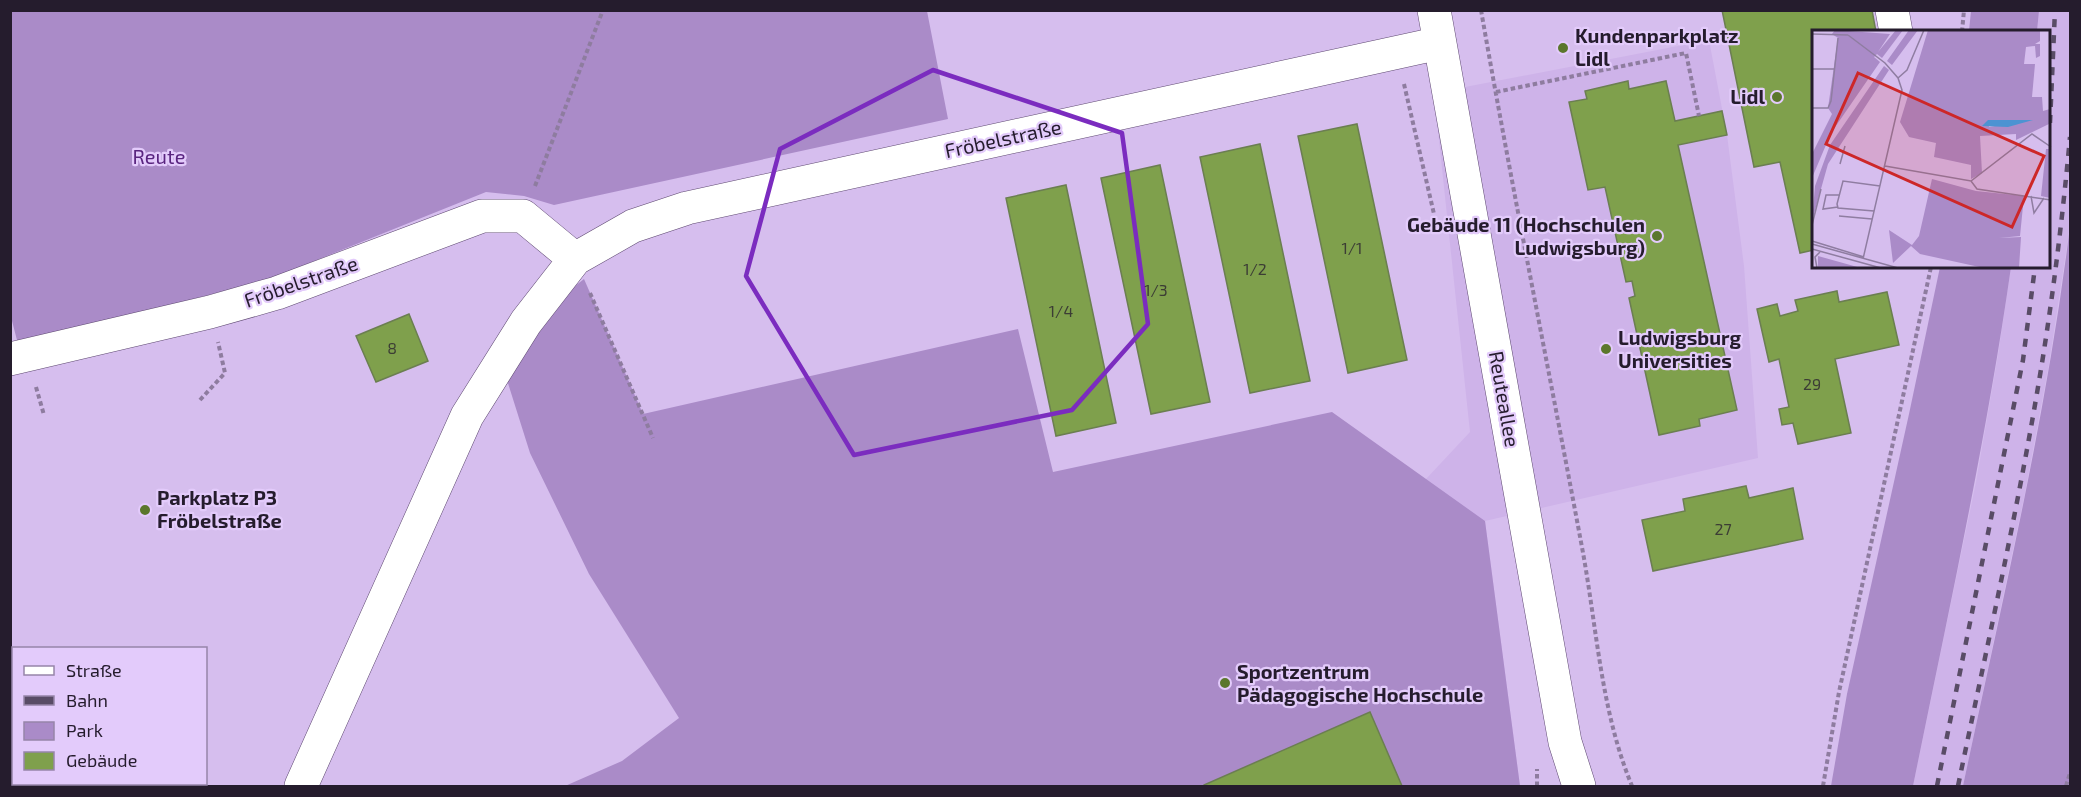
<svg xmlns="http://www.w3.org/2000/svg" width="2081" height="797" font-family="'Exo 2',sans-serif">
<rect width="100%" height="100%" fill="#d6beee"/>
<path fill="#ceb3e9" d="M2039 11H2070V226L2049 364 2025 493 1963 786H1913L1976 482 1998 355 2011 267H2050V32L2037 31Z
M1709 40 1727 135 1744 266 1758 458 1485 521 1520 786H842L1426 479 1470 432 1434 93Z"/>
<path fill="#aa8bc8" d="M11 11H927L948 119 554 205 524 196 486 192 267 280 18 344 11 317Z
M1971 11H2039L2037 31H1969Z
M2070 226V786H1963C2002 601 2047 415 2070 226Z
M1940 267H2011C1986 442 1948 614 1913 786H1831L1847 694 1909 414Z
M584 279 643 414 1018 329 1053 472 1332 412 1485 521 1520 786H565L622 761 679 718 589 574 530 453 507 380 560 298Z"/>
<path fill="#7fa04c" stroke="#6b7e51" stroke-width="1.5" d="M1722 10H1872L1876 32H1814V250L1800 253 1780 162 1754 167Z
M1628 81 1629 89 1666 81 1675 121 1722 111 1727 135 1678 145 1737 410 1699 419 1700 426 1659 435 1629 298 1635 296 1632 281 1626 282 1605 187 1588 190 1569 102 1587 99 1585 91Z
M1357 124 1407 360 1348 373 1298 136Z
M1260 144 1310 381 1250 393 1200 157Z
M1160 165 1210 402 1151 414 1101 178Z
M1066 185 1116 423 1056 436 1006 198Z
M1837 291 1839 302 1887 292 1899 345 1835 359 1851 433 1798 444 1793 423 1782 425 1779 409 1789 407 1779 359 1769 362 1757 309 1777 304 1780 316 1798 311 1795 300Z
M409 314 428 361 376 382 356 336Z
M1746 486 1749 498 1793 488 1803 539 1653 571 1642 520 1685 511 1683 499Z
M1370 712 1402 786H1204V785Z"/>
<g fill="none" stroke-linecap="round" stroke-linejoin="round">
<defs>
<path id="minor" d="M1434 10 1565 742 1579 786
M1892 10 1896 32
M10 359 210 312 277 293 482 216H523L575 259
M301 786 467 416 526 322 575 259 633 226 687 208 1440 43"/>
</defs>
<use href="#minor" stroke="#5e4971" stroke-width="34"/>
<path stroke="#8e7c9f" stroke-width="4" stroke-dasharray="4.5 3" stroke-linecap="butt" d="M1481 10C1512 188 1548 365 1581 542 1597 625 1600 709 1632 786
M1962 32 1964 10
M1404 84 1434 214
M1496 92 1686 53 1699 116
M535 186 603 10
M590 293 653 438
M36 387 44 415
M200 400 225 373 218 342
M1537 786V769
M1823 786 1839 692 1931 267
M2066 786 2070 773"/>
<use href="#minor" stroke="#fff" stroke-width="33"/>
<path stroke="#594c66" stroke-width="4.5" stroke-dasharray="8 8" stroke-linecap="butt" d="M2050 123 2055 10
M1937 786 2023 360 2035 267
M1958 786C1987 646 2019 505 2042 363 2054 288 2063 213 2070 137"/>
</g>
<path fill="none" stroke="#7b2cbf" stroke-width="4.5" stroke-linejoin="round" d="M933 70 1122 133 1148 324 1072 410 854 455 746 276 780 149Z"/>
<g fill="#5b772c" stroke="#e3cbfb" stroke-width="2">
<circle cx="1563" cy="48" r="6"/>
<circle cx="1777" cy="97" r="6"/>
<circle cx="1657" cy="236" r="6"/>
<circle cx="1606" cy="349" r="6"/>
<circle cx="145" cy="510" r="6"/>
<circle cx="1225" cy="683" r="6"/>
</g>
<g text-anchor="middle" stroke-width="4.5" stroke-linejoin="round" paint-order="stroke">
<g font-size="16" fill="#3c3d35">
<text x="1352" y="254">1/1</text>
<text x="1255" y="275">1/2</text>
<text x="1156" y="296">1/3</text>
<text x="1061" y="317">1/4</text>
<text x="392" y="354">8</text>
<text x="1812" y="390">29</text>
<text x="1723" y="535">27</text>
</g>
<g font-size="20" font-weight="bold" fill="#251c2d" stroke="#e3cbfb" text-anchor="start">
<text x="1575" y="43">Kundenparkplatz<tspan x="1575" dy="23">Lidl</tspan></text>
<text x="1765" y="104" text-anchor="end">Lidl</text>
<text x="1645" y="232" text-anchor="end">Gebäude 11 (Hochschulen<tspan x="1645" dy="23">Ludwigsburg)</tspan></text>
<text x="1618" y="345">Ludwigsburg<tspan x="1618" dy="23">Universities</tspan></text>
<text x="157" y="505">Parkplatz P3<tspan x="157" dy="23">Fröbelstraße</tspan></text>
<text x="1237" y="679">Sportzentrum<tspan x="1237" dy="23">Pädagogische Hochschule</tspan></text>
</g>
<g font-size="20" fill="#251c2d" stroke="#e3cbfb">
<text transform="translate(1003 139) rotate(-12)" y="7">Fröbelstraße</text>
<text transform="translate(301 282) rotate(-19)" y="7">Fröbelstraße</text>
<text transform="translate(1504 399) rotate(80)" y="7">Reuteallee</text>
</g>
<g font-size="20" fill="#59247f" stroke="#e3cbfb">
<text x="159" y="164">Reute</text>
</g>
</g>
<g transform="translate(1812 30)">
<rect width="238" height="238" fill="#d6beee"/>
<path d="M23 0 78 4 66 22 84 0H91L70 28 65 24 62 27 68 32 19 103 0 148V124L20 84 16 78 26 8 20 4ZM97 0H106L80 35 75 31ZM116 0 228 1V11L223 14H228V26L224 28 223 16 214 17 212 34H223L220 67H230L231 81 238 79 237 94 204 110V104L168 106 170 143 159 149V135L122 127 124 113 97 107 88 92ZM176 90H220L177 97ZM72 36 77 40 16 134 0 191 3 156 18 115ZM234 119H238V168L229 166ZM120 149 164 161 212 166 208 206 187 208 209 207 207 238H172L108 224 99 216 81 233 77 200 100 215 107 206ZM6 226 49 238H6Z" fill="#aa8bc8" fill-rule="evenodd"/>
<path d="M176 90H221L196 97 170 96Z" fill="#4c93d2"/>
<path fill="none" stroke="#8f7da1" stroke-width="1.5" d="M0 4 36 5M36 5 73 33 86 48 90 60 51 229M0 39H23M86 48 95 40 112 0M0 78H16L19 71 26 8M28 134 33 116M73 136 159 151 220 104 239 117M159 151 165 159 239 170M219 166 222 183 232 168M26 177 11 179 14 165H27M62 181 26 178 25 174 31 151 68 156M27 186 60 189M0 195 9 159M0 211 52 227M0 214 86 238M0 219 69 238M5 238 3 227 8 222"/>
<path fill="#cd2728" fill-opacity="0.15" stroke="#cd2728" stroke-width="3" d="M46 43 232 126 200 197 14 114Z"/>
<rect width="238" height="238" fill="none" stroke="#251c2d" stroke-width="3"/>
</g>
<rect width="2081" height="797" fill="none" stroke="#251c2d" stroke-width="24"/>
<rect x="12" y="647" width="195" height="138" fill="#e3cbfb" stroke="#9785a9" stroke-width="1.5"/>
<rect x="24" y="666" width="30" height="9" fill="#ffffff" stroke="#9785a9" stroke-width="1.5"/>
<text x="66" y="677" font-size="18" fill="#251c2d">Straße</text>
<rect x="24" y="696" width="30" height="9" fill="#594c66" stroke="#9785a9" stroke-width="1.5"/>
<text x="66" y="707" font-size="18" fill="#251c2d">Bahn</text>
<rect x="24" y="722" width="30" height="18" fill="#aa8bc8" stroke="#9785a9" stroke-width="1.5"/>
<text x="66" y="737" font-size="18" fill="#251c2d">Park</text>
<rect x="24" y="752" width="30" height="18" fill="#7fa04c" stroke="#9785a9" stroke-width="1.5"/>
<text x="66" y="767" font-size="18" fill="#251c2d">Gebäude</text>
</svg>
